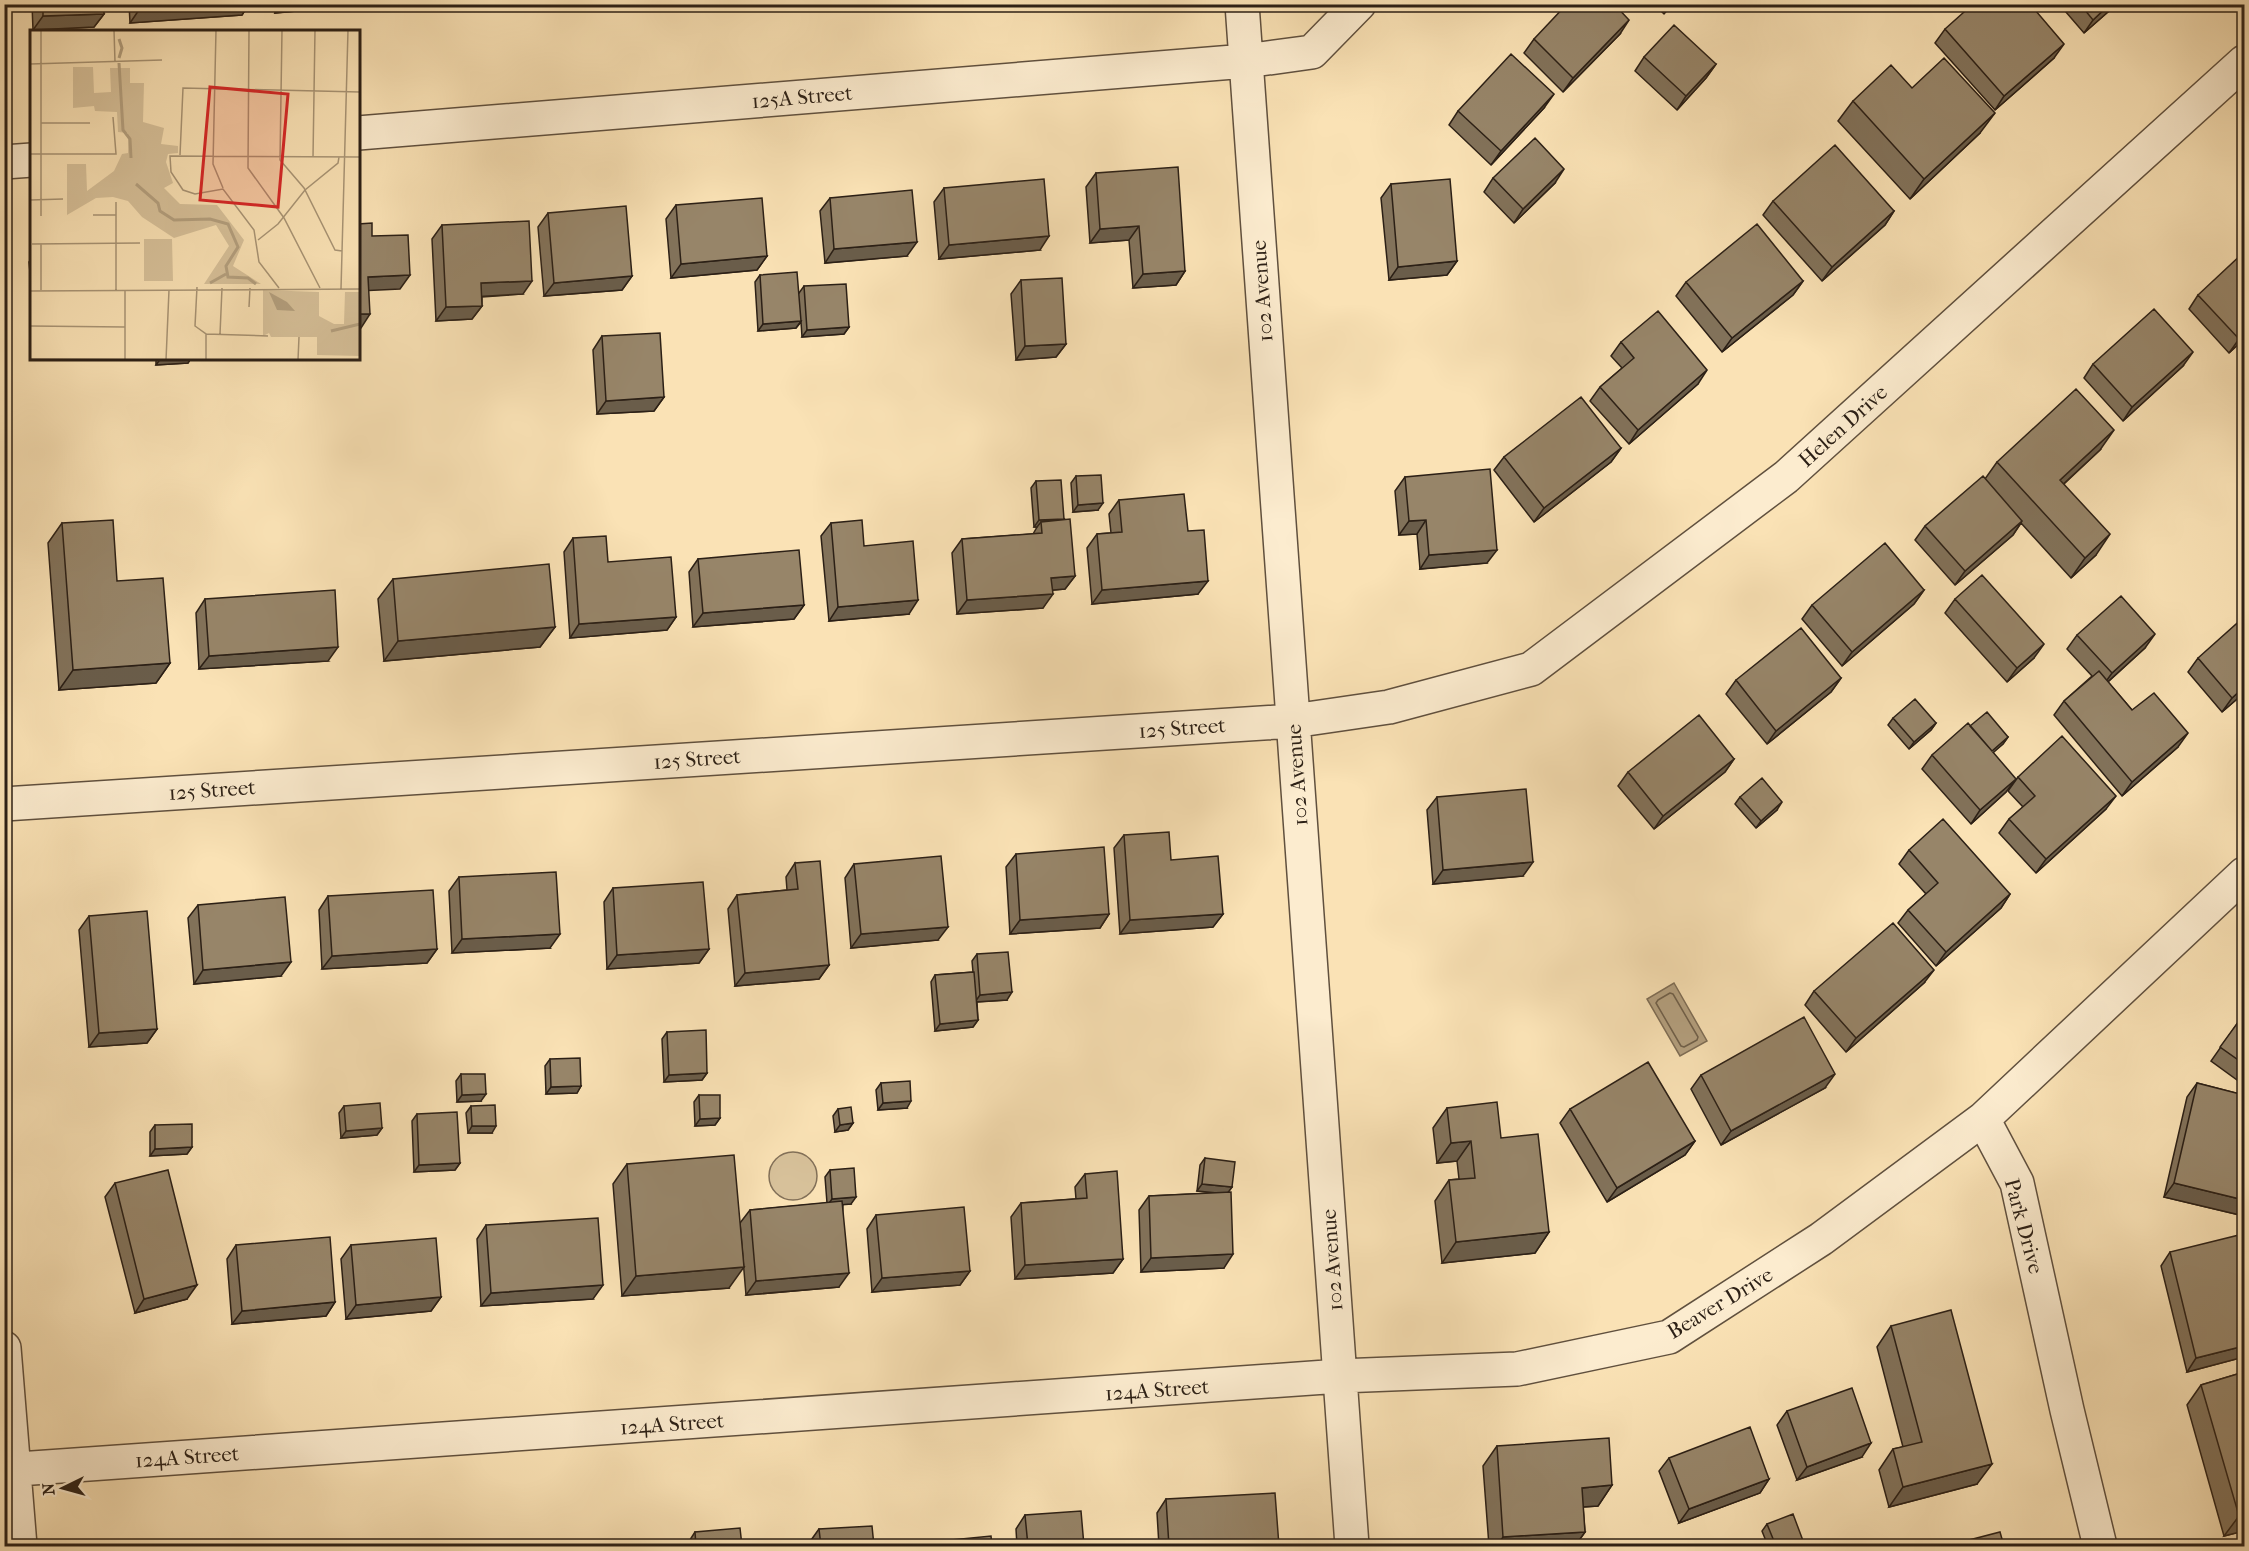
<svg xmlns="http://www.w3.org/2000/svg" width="2249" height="1551" font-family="'IM FELL French Canon',serif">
<rect width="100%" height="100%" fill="#fae2b5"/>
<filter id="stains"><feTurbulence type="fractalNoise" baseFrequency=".00333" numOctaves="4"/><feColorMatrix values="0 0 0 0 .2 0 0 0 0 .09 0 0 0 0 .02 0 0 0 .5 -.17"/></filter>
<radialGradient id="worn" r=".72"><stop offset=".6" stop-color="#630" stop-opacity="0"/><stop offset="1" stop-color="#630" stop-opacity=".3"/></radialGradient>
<path fill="#d7c19a" stroke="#827058" stroke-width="1.5" d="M769 1176a24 24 0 1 1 48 0a24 24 0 1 1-48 0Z"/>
<path fill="#b4a07f" stroke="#7e6d55" stroke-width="1.5" d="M1674 983 1707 1041 1680 1056 1647 999Z"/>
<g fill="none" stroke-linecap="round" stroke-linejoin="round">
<path stroke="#70604a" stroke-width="1.5" d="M1670 993 1673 994 1698 1037 1697 1040 1684 1047 1681 1046 1656 1003 1658 1000Z"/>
<defs>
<path id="street" d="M1242 4 1352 1546
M358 133 1246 61 1312 52 1359 4
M4 162 32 160
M4 804 1293 721 1389 707 1531 669 1786 477 2244 62
M4 1348 20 1546
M4 1470 1340 1376 1517 1369 1669 1337 1821 1239 1983 1119
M2100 1546 2067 1410 2017 1183 1983 1119 2244 874"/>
</defs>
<use href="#street" stroke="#60503e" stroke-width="36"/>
<use href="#street" stroke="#fceccf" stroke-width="33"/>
</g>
<path fill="#82725a" stroke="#2c2016" stroke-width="1.5" d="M32 4H103L104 14 94 27 33 30Z
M129 4H249L242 15 130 23Z
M275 4H371L275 13Z
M393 4H478L393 10Z
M1654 4H1673L1664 14Z
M2059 4H2117L2084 33Z
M1945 29 2054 58 1995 110 1935 43Z
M1620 34 1563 92 1524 53 1534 39Z
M1644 57 1716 64 1706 78 1677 110 1635 71Z
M1912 88 1980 133 1910 199 1838 121 1853 101Z
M1544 108 1491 165 1449 125 1458 111Z
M1096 173 1185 271 1176 285 1133 288 1129 240 1090 243 1086 187Z
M1493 178 1555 183 1514 223 1484 192Z
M1391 184 1457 261 1447 275 1389 280 1381 198Z
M944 188 1040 250 939 259 934 202Z
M830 198 907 256 825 263 820 211Z
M1773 201 1894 211 1885 225 1822 281 1763 215Z
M676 205 767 256 757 270 671 278 666 219Z
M548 213 632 276 622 290 544 296 538 227Z
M442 225 523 294 482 297V306L472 319 436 321 432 239Z
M32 258V294L29 262Z
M760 275 799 293 804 286 849 327 844 334 802 337 801 322 796 328 758 331 755 282Z
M1021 280 1066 344 1056 357 1016 360 1011 294Z
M1803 281 1793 295 1722 352 1676 296 1686 282Z
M2198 295 2244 339 2229 353 2189 309Z
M602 336 664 397 654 411 597 414 593 350Z
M1621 342 1698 384 1629 444 1590 401 1600 387 1622 368 1611 356Z
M156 358H191L188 363 156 365Z
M2093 364 2183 366 2123 421 2084 378Z
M1621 448 1611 462 1534 522 1494 470 1504 457Z
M2100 450 2064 484 2096 555 2071 578 2021 523 2013 535 1955 585 1915 540 1925 526 1985 479 1997 462Z
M1076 476 1098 510 1073 512 1071 483Z
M1405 477 1487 563 1420 569 1417 534 1399 535 1395 491Z
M1036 481 1064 519 1063 520 1075 576 1065 589 1053 590 1043 608 957 614 952 553 962 539 1033 534 1037 527H1034L1031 488Z
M1119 500 1188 531 1198 594 1092 604 1087 548 1097 534 1111 533 1109 514Z
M62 523 117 581 170 663 156 683 59 690 48 543Z
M831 523 864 546 909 614 829 621 821 536Z
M573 538 608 562 676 617 667 630 570 638 564 552Z
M698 559 804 605 794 619 693 627 689 572Z
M393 579 555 627 540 647 384 661 378 599Z
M1924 590 1914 604 1842 666 1802 619 1812 605Z
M205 599 328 661 199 669 196 613Z
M1955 599 2034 658 2007 682 1945 613Z
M2077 635 2145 648 2108 682 2132 710 2178 747 2122 796 2054 715 2064 701 2092 676 2067 649Z
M2198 658 2244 693 2222 712 2188 672Z
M1841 678 1831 692 1767 744 1726 694 1736 680Z
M1893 718 1936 723 1931 730 1909 749 1888 725Z
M1970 726 2008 737 2003 744 1993 752 2006 792 1971 824 1922 769 1932 755Z
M1734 759 1725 772 1654 829 1618 786 1628 772Z
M2018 777 2106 809 2036 873 1999 833 2009 819 2023 807 2008 791Z
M1437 797 1523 876 1433 884 1427 810Z
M1740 797 1777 810 1756 828 1735 804Z
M1124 835 1171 860 1223 914 1213 927 1120 934 1114 848Z
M1909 850 2010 894 2001 908 1936 966 1898 923 1908 910 1926 894 1899 864Z
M1016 854 1109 914 1100 928 1010 934 1006 867Z
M795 863 829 965 819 979 735 986 728 909 737 895 787 890 786 877Z
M854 864 938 940 851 948 845 878Z
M459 877 550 948 452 953 449 891Z
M613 888 709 949 699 963 607 969 604 902Z
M328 896 437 949 427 963 322 969 319 910Z
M198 905 281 976 194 984 188 918Z
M89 916 157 1029 147 1043 89 1047 79 930Z
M977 954 1007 1000 977 1002 978 1020 973 1027 935 1031 931 982 935 975 973 972 972 961Z
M1924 983 1846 1052 1805 1005 1814 991Z
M2244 1014V1085L2211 1061Z
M667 1032 707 1073 702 1080 664 1082 662 1039Z
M550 1059 581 1086 577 1093 546 1094 545 1066Z
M461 1074 481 1101 457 1102 456 1081Z
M1701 1075 1825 1088 1721 1145 1691 1089Z
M881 1083 907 1108 878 1110 876 1090Z
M2197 1083 2244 1095V1216L2164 1197 2187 1097Z
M699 1095 720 1118 715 1125 695 1126 694 1102Z
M344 1106 382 1128 377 1135 341 1138 339 1113Z
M471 1106 492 1133H468L466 1113Z
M1447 1108 1501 1138 1549 1232 1535 1253 1442 1263 1435 1201 1449 1180 1459 1179 1457 1161 1437 1163 1433 1128Z
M838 1109 853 1123 848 1130 835 1132 833 1116Z
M1570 1109 1695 1141 1685 1155 1607 1202 1560 1123Z
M417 1114 460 1163 455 1170 414 1172 412 1121Z
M155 1125 192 1147 187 1154 150 1156V1132Z
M1205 1158 1232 1187 1228 1192 1224 1268 1141 1272 1139 1210 1149 1196 1214 1193 1197 1191 1200 1165Z
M627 1164 729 1288 622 1296 613 1184Z
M830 1170 851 1204H843L839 1287 746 1295 740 1223 750 1210 827 1203 825 1177Z
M1085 1174 1123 1259 1113 1273 1015 1279 1011 1217 1021 1203 1076 1199 1075 1187Z
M115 1183 187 1299 135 1313 105 1197Z
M876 1215 970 1271 960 1285 872 1292 867 1229Z
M486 1225 593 1299 481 1306 477 1239Z
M236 1245 335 1302 326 1316 232 1324 227 1259Z
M351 1245 441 1297 431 1311 346 1319 341 1259Z
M2170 1252 2244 1258V1357L2187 1372 2161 1266Z
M1891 1326 1977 1484 1889 1507 1879 1470 1893 1449 1903 1447 1877 1347Z
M2244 1372V1531L2224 1536 2187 1405 2201 1385Z
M1787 1411 1862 1457 1797 1480 1777 1425Z
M1497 1446 1612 1485 1598 1506 1583 1507 1585 1532 1575 1546H1489L1483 1466Z
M1669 1458 1769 1479 1760 1493 1679 1523 1659 1471Z
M1166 1499 1279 1546H1159L1157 1513Z
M1025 1515 1084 1546H1017L1016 1529Z
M1767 1524 1805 1546H1768L1762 1531Z
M819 1529 874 1546H810L809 1543Z
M695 1532 742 1546H686Z"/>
<path fill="#6a5d4a" stroke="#2c2016" stroke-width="1.5" d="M143 4H249L242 15 130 23Z
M281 4H371L275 13Z
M397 4H478L393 10Z
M2110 4H2117L2084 33 2093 20Z
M104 14 94 27 33 30 43 16Z
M1629 20 1620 34 1563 92 1573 78Z
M2064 44 2054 58 1995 110 2004 96Z
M1716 64 1706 78 1677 110 1686 96Z
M1554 94 1544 108 1491 165 1501 151Z
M1995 113 1980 133 1910 199 1924 179Z
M1564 169 1555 183 1514 223 1523 209Z
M1894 211 1885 225 1822 281 1832 267Z
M1139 226 1129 240 1090 243 1100 229Z
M1049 236 1040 250 939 259 949 245Z
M917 242 907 256 825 263 834 249Z
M767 256 757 270 671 278 681 264Z
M1457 261 1447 275 1389 280 1398 267Z
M1185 271 1176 285 1133 288 1143 274Z
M410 275 400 289 359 291 368 277Z
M632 276 622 290 544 296 554 283Z
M532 281 523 294 471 297 481 283Z
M1803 281 1793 295 1722 352 1732 338Z
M482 306 472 319 436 321 446 307Z
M358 314H370L361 328H358Z
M801 321 796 328 758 331 763 324Z
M849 327 844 334 802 337 807 330Z
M2244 334V339L2229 353 2239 339Z
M1066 344 1056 357 1016 360 1025 346Z
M2193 352 2183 366 2123 421 2132 407Z
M161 358H191L188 363 156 365Z
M1707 370 1698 384 1629 444 1638 430Z
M664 397 654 411 597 414 606 401Z
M2114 430 2100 450 2046 500 2060 480Z
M1621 448 1611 462 1534 522 1544 508Z
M1103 503 1098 510 1073 512 1078 505Z
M1064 519 1059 526 1041 522 1037 527H1034L1039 520Z
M1426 520 1417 534 1399 535 1409 521Z
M2022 521 2013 535 1955 585 1965 571Z
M2110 534 2096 555 2071 578 2085 558Z
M1497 550 1487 563 1420 569 1429 555Z
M1075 576 1065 589 1042 591 1051 578Z
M1208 581 1198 594 1092 604 1102 590Z
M1924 590 1914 604 1842 666 1852 652Z
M1053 594 1043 608 957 614 967 600Z
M918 600 909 614 829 621 838 607Z
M804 605 794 619 693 627 703 613Z
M676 617 667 630 570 638 579 624Z
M555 627 540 647 384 661 398 641Z
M2155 634 2145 648 2102 687 2112 673Z
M2044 644 2034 658 2007 682 2017 668Z
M338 647 328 661 199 669 209 656Z
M170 663 156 683 59 690 73 670Z
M1841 678 1831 692 1767 744 1776 731Z
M2244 687V693L2222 712 2232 698Z
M1936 723 1931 730 1909 749 1914 742Z
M2188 733 2178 747 2122 796 2132 782Z
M2008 737 2003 744 1986 759 1990 752Z
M1734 759 1725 772 1654 829 1663 816Z
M2016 779 2006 792 1971 824 1980 810Z
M2116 796 2106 809 2036 873 2046 859Z
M1782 802 1777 810 1756 828 1761 821Z
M1533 862 1523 876 1433 884 1443 870Z
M2010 894 2001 908 1936 966 1946 952Z
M1109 914 1100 928 1010 934 1020 920Z
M1223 914 1213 927 1120 934 1130 920Z
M948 927 938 940 851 948 861 934Z
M560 934 550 948 452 953 462 939Z
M437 949 427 963 322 969 332 956Z
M709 949 699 963 607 969 617 955Z
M291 962 281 976 194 984 203 970Z
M829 965 819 979 735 986 745 973Z
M1934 970 1924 983 1846 1052 1856 1038Z
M1012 992 1007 1000 975 1002 980 995Z
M978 1020 973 1027 935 1031 940 1024Z
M157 1029 147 1043 89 1047 99 1033Z
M707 1073 702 1080 664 1082 669 1075Z
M1835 1074 1825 1088 1721 1145 1731 1131Z
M581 1086 577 1093 546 1094 551 1087Z
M486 1094 481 1101 457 1102 462 1095Z
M911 1101 907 1108 878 1110 883 1103Z
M720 1118 715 1125 695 1126 700 1119Z
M853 1123 848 1130 835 1132 840 1125Z
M472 1126H496L492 1133H468Z
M382 1128 377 1135 341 1138 346 1131Z
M1471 1141 1457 1161 1437 1163 1451 1143Z
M1695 1141 1685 1155 1607 1202 1617 1188Z
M192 1147 187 1154 150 1156 155 1149Z
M460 1163 455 1170 414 1172 419 1165Z
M2174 1183 2244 1200V1216L2164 1197Z
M1202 1184 1232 1187 1227 1194 1197 1191Z
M856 1197 851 1204 827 1206 832 1199Z
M1549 1232 1535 1253 1442 1263 1456 1242Z
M1233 1254 1224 1268 1141 1272 1151 1258Z
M1123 1259 1113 1273 1015 1279 1025 1265Z
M744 1267 729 1288 622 1296 636 1276Z
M970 1271 960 1285 872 1292 882 1278Z
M849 1273 839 1287 746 1295 756 1281Z
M197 1285 187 1299 135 1313 144 1299Z
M603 1285 593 1299 481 1306 491 1293Z
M441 1297 431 1311 346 1319 356 1305Z
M335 1302 326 1316 232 1324 242 1311Z
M2244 1346V1357L2187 1372 2196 1358Z
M1871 1443 1862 1457 1797 1480 1807 1467Z
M1992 1464 1977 1484 1889 1507 1903 1487Z
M1769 1479 1760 1493 1679 1523 1689 1509Z
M1612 1485 1598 1506 1567 1508 1582 1488Z
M2244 1515V1531L2224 1536 2239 1516Z
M1585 1532 1575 1546H1497L1503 1537Z"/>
<path fill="#978569" stroke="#2c2016" stroke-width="1.5" d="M43 4H103L104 14 43 16Z
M1567 4H1614L1629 20 1573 78 1534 39Z
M1973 4H2030L2064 44 2004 96 1945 29Z
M2080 4H2110L2093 20Z
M1674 25 1716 64 1686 96 1644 57Z
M1511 54 1554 94 1501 151 1458 111Z
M1944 58 1995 113 1924 179 1853 101 1891 65 1912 88Z
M1535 138 1564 169 1523 209 1493 178Z
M1835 145 1894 211 1832 267 1773 201Z
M1178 167 1185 271 1143 274 1139 226 1100 229 1096 173Z
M1044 179 1049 236 949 245 944 188Z
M1450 179 1457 261 1398 267 1391 184Z
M912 190 917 242 834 249 830 198Z
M762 198 767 256 681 264 676 205Z
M626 206 632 276 554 283 548 213Z
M529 221 532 281 481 283 482 306 446 307 442 225Z
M372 223V236L408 235 410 275 368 277 370 314H358V224Z
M1757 224 1803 281 1732 338 1686 282Z
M2244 252V334L2239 339 2198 295Z
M797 272 801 321 763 324 760 275Z
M1062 278 1066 344 1025 346 1021 280Z
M846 284 849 327 807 330 804 286Z
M2154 309 2193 352 2132 407 2093 364Z
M1658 311 1707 370 1638 430 1600 387 1634 358 1621 342Z
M660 333 664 397 606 401 602 336Z
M2076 389 2114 430 2060 480 2110 534 2085 558 1997 462Z
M1581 397 1621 448 1544 508 1504 457Z
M1490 469 1497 550 1429 555 1426 520 1409 521 1405 477Z
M1101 475 1103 503 1078 505 1076 476Z
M1983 476 2022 521 1965 571 1925 526Z
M1061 480 1064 519 1039 520 1036 481Z
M1184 494 1188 531 1204 530 1208 581 1102 590 1097 534 1122 532 1119 500Z
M1070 519 1075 576 1051 578 1053 594 967 600 962 539 1042 533 1041 522Z
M113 520 117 581 163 578 170 663 73 670 62 523Z
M862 520 864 546 913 541 918 600 838 607 831 523Z
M606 536 608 562 671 557 676 617 579 624 573 538Z
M1885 543 1924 590 1852 652 1812 605Z
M799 550 804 605 703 613 698 559Z
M549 564 555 627 398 641 393 579Z
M1982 575 2044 644 2017 668 1955 599Z
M335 590 338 647 209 656 205 599Z
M2121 596 2155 634 2112 673 2077 635Z
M2244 617V687L2232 698 2198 658Z
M1801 628 1841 678 1776 731 1736 680Z
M2099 671 2132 710 2154 693 2188 733 2132 782 2064 701Z
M1915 699 1936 723 1914 742 1893 718Z
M1987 712 2008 737 1992 751 1970 726Z
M1699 715 1734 759 1663 816 1628 772Z
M1968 723 2016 779 1980 810 1932 755Z
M2062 736 2116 796 2046 859 2009 819 2035 796 2018 777Z
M1762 778 1782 802 1761 821 1740 797Z
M1526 789 1533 862 1443 870 1437 797Z
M1943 819 2010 894 1946 952 1908 910 1938 883 1909 850Z
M1169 832 1171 860 1218 856 1223 914 1130 920 1124 835Z
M1104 847 1109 914 1020 920 1016 854Z
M941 856 948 927 861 934 854 864Z
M820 861 829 965 745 973 737 895 798 889 795 863Z
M556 872 560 934 462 939 459 877Z
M703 882 709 949 617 955 613 888Z
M433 890 437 949 332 956 328 896Z
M285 897 291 962 203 970 198 905Z
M147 911 157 1029 99 1033 89 916Z
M1893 923 1934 970 1856 1038 1814 991Z
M1008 952 1012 992 980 995 977 954Z
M974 972 978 1020 940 1024 935 975Z
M2244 1014V1064L2220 1047Z
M1804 1017 1835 1074 1731 1131 1701 1075Z
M706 1030 707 1073 669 1075 667 1032Z
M580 1058 581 1086 551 1087 550 1059Z
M1648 1062 1695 1141 1617 1188 1570 1109Z
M461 1074H485L486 1094 462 1095Z
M910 1081 911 1101 883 1103 881 1083Z
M2197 1083 2244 1095V1200L2174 1183Z
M699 1095H720V1118L700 1119Z
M1497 1102 1501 1138 1538 1134 1549 1232 1456 1242 1449 1180 1475 1178 1471 1141 1451 1143 1447 1108Z
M380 1103 382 1128 346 1131 344 1106Z
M495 1105 496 1126H472L471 1106Z
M851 1107 853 1123 840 1125 838 1109Z
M457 1112 460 1163 419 1165 417 1114Z
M192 1124V1147L155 1149V1125Z
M734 1155 744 1267 636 1276 627 1164Z
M1205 1158 1235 1162 1232 1187 1202 1184Z
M854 1168 856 1197 832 1199 830 1170Z
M168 1170 197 1285 144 1299 115 1183Z
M1117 1171 1123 1259 1025 1265 1021 1203 1087 1198 1085 1174Z
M1231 1192 1233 1254 1151 1258 1149 1196Z
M842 1201 849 1273 756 1281 750 1210Z
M964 1207 970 1271 882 1278 876 1215Z
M598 1218 603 1285 491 1293 486 1225Z
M2239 1235 2244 1258V1346L2196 1358 2170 1252Z
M330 1237 335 1302 242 1311 236 1245Z
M436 1238 441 1297 356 1305 351 1245Z
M1951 1310 1992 1464 1903 1487 1893 1449 1922 1442 1891 1326Z
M2244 1372V1515L2239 1516 2201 1385Z
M1852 1388 1871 1443 1807 1467 1787 1411Z
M1750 1427 1769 1479 1689 1509 1669 1458Z
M1609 1438 1612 1485 1582 1488 1585 1532 1503 1537 1497 1446Z
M1275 1493 1279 1546H1169L1166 1499Z
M1081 1511 1084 1546H1028L1025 1515Z
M1793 1514 1805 1546H1776L1767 1524Z
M872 1526 874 1546H821L819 1529Z
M740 1528 742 1546H696L695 1532Z
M2000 1532 2004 1546H1946Z
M991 1536 992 1546H901V1545Z
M464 1541V1546H425L424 1543Z
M592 1541V1546H524Z"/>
<g text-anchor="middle" stroke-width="4.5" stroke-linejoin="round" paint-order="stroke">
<g font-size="21" fill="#2c2016" stroke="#fceccf">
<text transform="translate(802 97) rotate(-5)" y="7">125A Street</text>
<text transform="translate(1262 291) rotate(-94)" y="7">102 Avenue</text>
<text transform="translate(1843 426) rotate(-42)" y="7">Helen Drive</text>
<text transform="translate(1182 728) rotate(-4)" y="7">125 Street</text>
<text transform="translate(697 759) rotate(-4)" y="7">125 Street</text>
<text transform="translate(1297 775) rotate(-94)" y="7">102 Avenue</text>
<text transform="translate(212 790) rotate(-4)" y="7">125 Street</text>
<text transform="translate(2024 1226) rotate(75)" y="7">Park Drive</text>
<text transform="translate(1332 1260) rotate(-94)" y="7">102 Avenue</text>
<text transform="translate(1720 1303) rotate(-31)" y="7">Beaver Drive</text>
<text transform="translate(1157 1390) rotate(-4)" y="7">124A Street</text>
<text transform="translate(672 1424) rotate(-4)" y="7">124A Street</text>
<text transform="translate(187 1457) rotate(-4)" y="7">124A Street</text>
</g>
</g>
<g transform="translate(30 30)">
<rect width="330" height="330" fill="#fae2b5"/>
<path d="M43 37H63L64 63 81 62 80 38H100V53H114L113 92 134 98 131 114 148 116V123L138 124 136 132 143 153 134 158 150 174 187 175 214 210 203 236 231 254H174L199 216 186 195 144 208 112 187 98 171 83 167 66 168 37 185V134H56L57 161 84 141 92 124 98 123V103L88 102 87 82 65 81 64 76 43 78ZM142 209 143 251H114V209ZM233 260 289 262V286L304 294H314L315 262H330V326L287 325V307H241L239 303 233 306Z" fill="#d7c19a"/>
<path d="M239 262 257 272 265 281 247 280Z" fill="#b4a07f"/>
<path fill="none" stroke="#b4a07f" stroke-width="3" d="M89 9 92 18 89 28M89 33 93 100 100 109 101 128M106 154 128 173 130 181 144 190 180 189 198 194 208 217 196 236 198 247 218 248 226 254M180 253 196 244M301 301 330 294"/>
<path fill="none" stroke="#a89475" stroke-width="1.5" d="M84 0 85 32M186 0 183 134 193 158M219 0 218 138 254 188 290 258M252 0 250 130 274 158 305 220 312 221M0 34 132 30M11 93H60M0 124H86L83 87M150 125 153 58 330 62M283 127 285 0M0 170 33 169M63 185H86M11 186V0M228 210 248 194 275 160 308 133 309 127M2 214 110 213M11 214V260M167 257 165 296 176 304V330M249 258 229 232 224 200 193 159 165 164 153 160 141 142 140 126 330 127M311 259 318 0M86 260V172M95 260V330M0 261 330 259M219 277 220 258M0 296 95 297M176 304 238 306M190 304 192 258M0 329 147 330M136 330 139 260M268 330 269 307"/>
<path fill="#d62828" fill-opacity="0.15" stroke="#d62828" stroke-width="3" d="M180 57 258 64 248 177 170 170Z"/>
<rect width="330" height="330" fill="none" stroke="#2c2016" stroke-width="3"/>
</g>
<rect width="2249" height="1551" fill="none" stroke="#fae2b5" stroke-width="24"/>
<rect x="6" y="6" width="2237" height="1539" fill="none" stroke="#2c2016" stroke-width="3"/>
<rect x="12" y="12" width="2225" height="1527" fill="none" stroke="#2c2016" stroke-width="1.5"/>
<g transform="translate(63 1488) rotate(265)" stroke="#fceccf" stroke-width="4.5" paint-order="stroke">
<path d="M0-4.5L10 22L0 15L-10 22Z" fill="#2c2016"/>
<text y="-9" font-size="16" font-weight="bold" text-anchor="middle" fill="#2c2016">N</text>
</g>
<rect width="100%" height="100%" filter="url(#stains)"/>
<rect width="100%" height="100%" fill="url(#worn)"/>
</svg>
